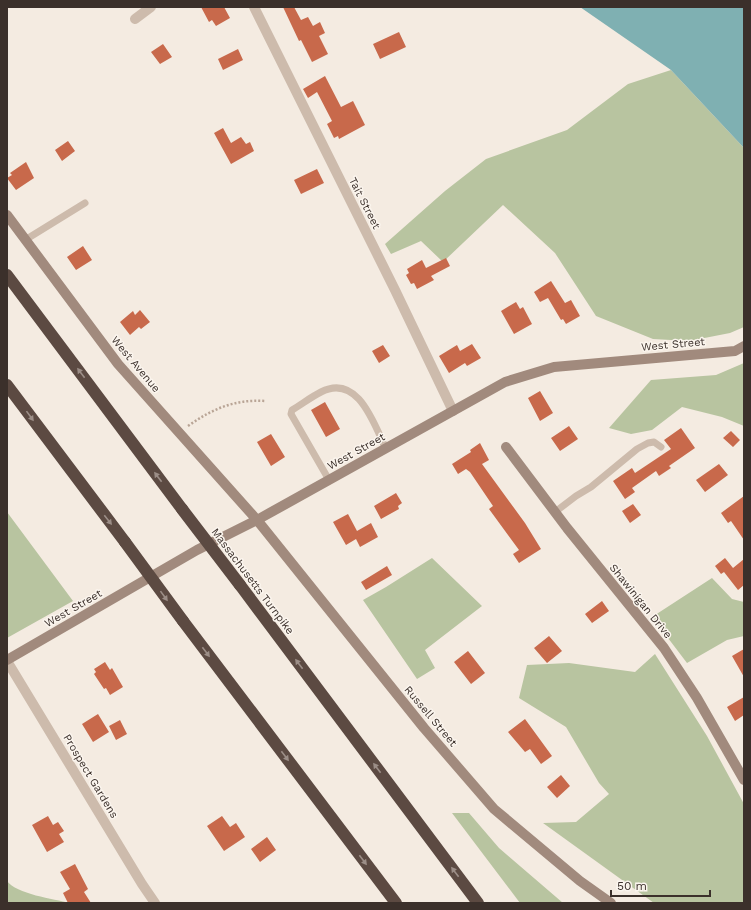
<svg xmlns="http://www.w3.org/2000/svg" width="751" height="910" font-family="'Work Sans',sans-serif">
<rect width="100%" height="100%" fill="#f4ebe1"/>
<path fill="#b8c4a0" d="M671 70 744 148V327L730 333 689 341 653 339 596 316 555 253 503 205 443 262 421 241 391 254 385 244 445 191 486 159 567 130 628 84Z
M744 363V426L722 417 682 407 652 430 631 434 609 428 651 380 716 375Z
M7 512 73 601 7 638Z
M432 558 482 606 425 650 435 668 417 679 363 600 386 587Z
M712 578 732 599 744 602V636L727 640 687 663 652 617Z
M655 654 707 736 744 804V903H654L543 823 576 822 609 794 599 783 566 727 519 698 527 665 569 663 635 672Z
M452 813H469L499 848 563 903H520Z
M7 881C16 894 54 899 70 903H7Z"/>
<path fill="#7fb0b2" d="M580 7H744V148L671 70Z"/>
<path fill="#c8694b" d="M201 7H224L230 18 216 26 212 20 209 22Z
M283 7H294L301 20 308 17 313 26 320 22 325 33 319 36 328 54 312 62 301 40 299 41Z
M399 32 406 47 380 59 373 44Z
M163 44 172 57 160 64 151 52Z
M238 49 243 60 223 70 218 59Z
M325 76 341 107 353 101 365 125 339 139 338 136 334 138 327 124 332 121 317 92 308 98 303 89Z
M223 128 231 143 241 137 246 144 250 142 254 151 231 164 214 133Z
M68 141 75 151 62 161 55 150Z
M26 162 34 178 16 190 7 178 12 175 10 173Z
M317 169 324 183 301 194 294 180Z
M83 246 92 260 76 270 67 257Z
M446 258 450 266 431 276 434 280 417 289 414 283 411 284 406 275 409 273 407 269 422 260 426 268Z
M551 281 565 303 571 300 580 316 566 324 563 319 561 320 548 298 540 302 534 292Z
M516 302 520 309 523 307 532 324 514 334 501 311Z
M140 310 150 322 141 329 139 327 130 335 120 322 133 311 135 315Z
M472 344 481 358 467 366 465 363 449 373 439 356 457 345 460 351Z
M383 345 390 356 379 363 372 351Z
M540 391 553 413 540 421 528 398Z
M325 402 340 429 326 437 311 410Z
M569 426 578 439 560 451 551 438Z
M681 428 695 448 669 466 671 468 659 476 656 471 632 488 635 492 625 499 613 481 632 468 635 473 671 449 664 440Z
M731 431 740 440 733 447 723 438Z
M271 434 285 457 271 466 257 442Z
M480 443 489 460 482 464 525 523 541 549 519 563 513 554 519 550 489 509 493 506 470 472 466 469 458 474 452 464 471 452 470 450Z
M719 464 728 475 705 492 696 480Z
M396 493 402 503 398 506 399 509 381 519 374 506Z
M744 496V540L731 521 728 523 721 513Z
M633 504 641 515 630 523 622 511Z
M348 514 357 531 371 523 378 537 360 547 356 539 346 545 333 522Z
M725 558 733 568 744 559V585L738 590 724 572 721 574 715 566Z
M387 566 392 575 366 590 361 582Z
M602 601 609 611 592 623 585 614Z
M549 636 562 651 547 663 534 648Z
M744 649V677L732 656Z
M468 651 485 673 471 684 454 662Z
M105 662 110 670 112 668 123 687 110 695 106 688 104 689 94 674 96 672 94 669Z
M744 697V715L735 721 727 707Z
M98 714 109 732 93 742 82 724Z
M525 719 552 756 541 764 530 749 525 752 508 732Z
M120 720 127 734 116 740 109 726Z
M561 775 570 786 557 798 547 787Z
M48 816 53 825 58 822 64 831 59 834 64 842 47 852 32 825Z
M222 816 230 827 236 823 245 837 224 851 207 826Z
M267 837 276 850 260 862 251 849Z
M75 864 88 889 84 892 91 903H68L63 893 70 889 60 872Z"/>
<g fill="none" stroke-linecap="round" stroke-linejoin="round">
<path stroke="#b9a596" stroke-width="2.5" stroke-dasharray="2 2" stroke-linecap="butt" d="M188 426C212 409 235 399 265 401"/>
<path stroke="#cdbbac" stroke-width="7" d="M25 240 85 203
M329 480 291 414 292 410C302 404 311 397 321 392 358 373 374 424 386 449
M555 512 576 496 591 487 637 449 648 443 654 442 661 447"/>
<path stroke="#cdbbac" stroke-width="10" d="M254 7 395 290 453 411
M135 19 151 7
M7 661 142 884 155 903"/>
<path stroke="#a18a7d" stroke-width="10" d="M7 215 118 364 257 520 424 728 494 809 580 881 611 903
M506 447 567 528 664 648 697 698 744 780
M7 660 197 550 257 520 505 382 554 367 735 351 744 346"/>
<path stroke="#5c4a42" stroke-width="12" d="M7 275 182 509
M7 385 125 542
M240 585 478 903
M183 621 396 903"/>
<path stroke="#5c4a42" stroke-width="12" d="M182 509 240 585
M125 542 183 621"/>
</g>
<defs><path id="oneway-solid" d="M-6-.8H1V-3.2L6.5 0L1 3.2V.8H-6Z"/></defs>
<g fill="#9c8e87">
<use href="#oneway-solid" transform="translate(81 373) rotate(-127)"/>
<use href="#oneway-solid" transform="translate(30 416) rotate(54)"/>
<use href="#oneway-solid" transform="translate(158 477) rotate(-127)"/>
<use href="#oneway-solid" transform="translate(108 520) rotate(52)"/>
<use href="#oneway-solid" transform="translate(164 596) rotate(54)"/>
<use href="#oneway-solid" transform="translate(206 652) rotate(53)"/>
<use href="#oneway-solid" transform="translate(299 664) rotate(-127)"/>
<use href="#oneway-solid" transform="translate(285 756) rotate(53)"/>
<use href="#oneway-solid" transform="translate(377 768) rotate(-127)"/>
<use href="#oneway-solid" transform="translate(363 860) rotate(53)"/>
<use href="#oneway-solid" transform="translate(455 872) rotate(-127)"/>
</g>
<g text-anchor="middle" stroke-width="3" stroke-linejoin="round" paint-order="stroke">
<g font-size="11" fill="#3b302b" stroke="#fbf5ee">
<text transform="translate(365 203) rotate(63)" y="4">Tait Street</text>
<text transform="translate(673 344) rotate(-5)" y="4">West Street</text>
<text transform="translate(136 364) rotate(50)" y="4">West Avenue</text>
<text transform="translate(356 451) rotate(-29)" y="4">West Street</text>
<text transform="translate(253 581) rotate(53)" y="4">Massachusetts Turnpike</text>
<text transform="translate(641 601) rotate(51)" y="4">Shawinigan Drive</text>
<text transform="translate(73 608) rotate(-30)" y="4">West Street</text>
<text transform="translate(431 716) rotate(50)" y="4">Russell Street</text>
<text transform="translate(91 776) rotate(59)" y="4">Prospect Gardens</text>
</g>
</g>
<rect width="751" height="910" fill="none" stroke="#3b302b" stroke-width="16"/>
<path d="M611 890v6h99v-6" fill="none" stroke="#3b302b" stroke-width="2"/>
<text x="617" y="890" font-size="12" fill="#3b302b" stroke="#fbf5ee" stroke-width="3" paint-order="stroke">50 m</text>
</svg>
